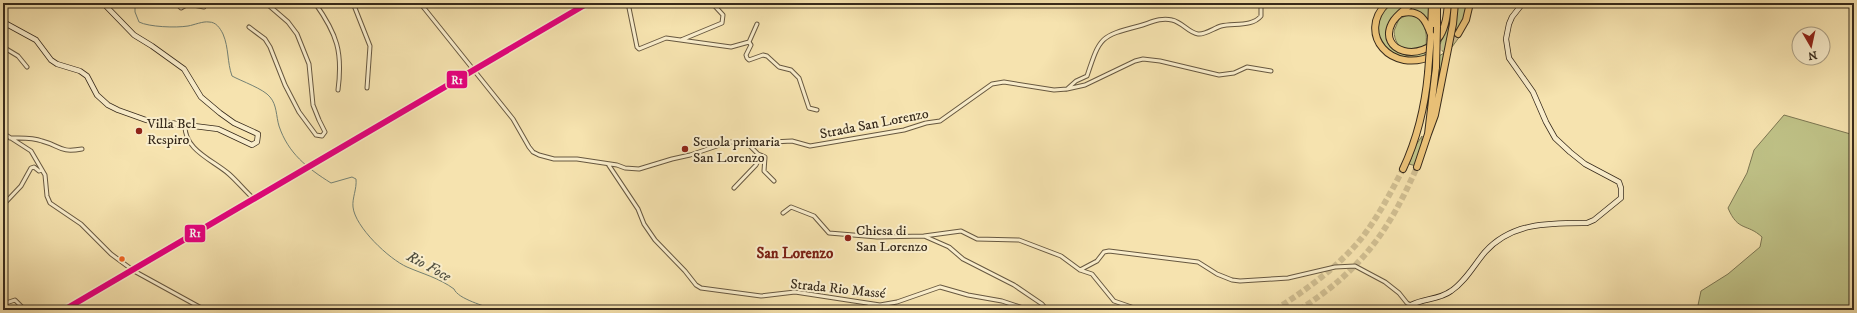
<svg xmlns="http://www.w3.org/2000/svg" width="1857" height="313" font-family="'IM FELL DW Pica',serif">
<rect width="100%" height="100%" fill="#f6e3af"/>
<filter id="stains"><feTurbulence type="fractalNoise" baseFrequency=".005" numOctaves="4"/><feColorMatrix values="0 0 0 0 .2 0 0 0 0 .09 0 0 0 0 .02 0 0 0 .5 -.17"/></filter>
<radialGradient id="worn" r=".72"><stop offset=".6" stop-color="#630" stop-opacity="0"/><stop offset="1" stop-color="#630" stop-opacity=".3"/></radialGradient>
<path fill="#c0c388" stroke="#7c7652" d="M1390 3H1409L1388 25 1395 50 1408 56 1425 52V57C1416 59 1404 60 1394 56 1392 55 1390 51 1388 49 1373 35 1376 17 1390 3Z
M1415 3H1429V21L1420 12 1408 10Z
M1451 3H1454L1437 96 1439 56 1444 53 1441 49 1440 50C1440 43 1441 41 1444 35 1448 25 1450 13 1451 3Z
M1457 3H1468L1460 36 1452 47Z
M1410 14 1420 18C1426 29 1427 33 1426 46 1410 51 1395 52 1394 31L1399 19Z
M1784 115 1854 135V310H1697L1701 291 1728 274 1760 247 1762 237C1747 223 1738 232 1728 208L1747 173 1754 150Z
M1422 136V147L1416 166 1409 164 1416 145Z"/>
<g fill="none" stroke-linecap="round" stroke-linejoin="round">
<path stroke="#748275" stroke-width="1" d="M135 3V12L139 22C149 27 176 28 188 26 194 25 203 21 209 22 216 22 220 28 223 34 229 48 227 62 232 76 241 81 264 89 270 97 277 105 276 116 279 126 288 153 307 168 331 183L352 177 356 179C357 189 352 198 353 207 355 227 389 259 407 267 423 274 439 278 454 289 458 299 485 306 495 310"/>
<path stroke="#d0be91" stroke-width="6" stroke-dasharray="6 3" stroke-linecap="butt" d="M1436 48 1447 46 1458 34
M1275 310C1307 289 1340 266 1364 235 1379 215 1391 192 1403 169
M1299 310C1361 270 1388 233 1417 167"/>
<defs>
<path id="street" d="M176 3 181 8 188 4 204 7
M315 3C337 34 343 52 338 90
M353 3 370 46 367 88
M420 3 513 119 529 147 533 152 539 155 554 159H577L617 165 625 168 639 169 672 159 690 155 729 142 755 143 792 141 810 146 904 130 926 123 940 121 992 84 1004 82 1054 90 1067 89 1085 85 1135 61 1143 59 1160 61 1219 75 1234 73 1247 67 1271 71
M628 3 637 47 639 49 666 38 731 47 749 42 751 45 746 55 747 58 749 60 763 55 767 56 779 67 791 70 799 78 809 108 817 110
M249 27 265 39 270 47 285 85 299 112 316 135 322 136 325 132 319 120 313 105 309 64 297 34 288 22 266 3
M681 40 722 23 723 15 712 3
M749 42 757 24
M3 47 18 56 27 67
M1067 89 1076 81 1087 76C1100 37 1100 36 1139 26 1150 23 1160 17 1172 20 1182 22 1189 33 1198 34 1205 35 1214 28 1221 26 1234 23 1252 27 1261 16V3
M185 125C184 150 213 160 229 174 238 182 245 191 254 199
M3 133 31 151 45 175 47 196 50 203 81 224 111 254 134 271 205 310
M10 138C21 138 32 137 42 141 61 146 59 153 82 149
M747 143 758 154 765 157 764 171 774 181
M608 164 638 209 644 224 655 240 685 271 696 285 701 288 761 296 795 292 880 305 897 302 940 287 968 295 1002 301 1029 310
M734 188 756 165 758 161V154
M3 205 21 186 31 168 34 167 39 171 42 170
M783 213 791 207 814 216 829 233 877 237 924 236 949 247 963 259 1014 285 1042 304 1047 310
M924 236 961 231 977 239 1019 240 1061 256 1080 270 1092 274 1114 301 1140 310
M1080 270 1097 261 1104 252 1109 251 1198 262 1217 274 1232 280 1240 281 1288 278 1335 267 1355 266 1385 282 1399 293 1407 303 1411 305
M3 304 15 300 25 310
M847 310 867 307 872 304"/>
<path id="secondary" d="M3 22 36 40 51 60 57 64 80 71 87 76 97 95 108 105 118 110 146 120 218 129 252 145 257 142 258 134 234 123 220 113 201 97 184 69 152 46 134 35 103 3
M1410 310 1411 305C1424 298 1439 300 1451 291 1465 282 1474 265 1485 252 1512 222 1550 223 1587 223L1594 220 1621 198V188L1619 182 1585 164 1570 152 1555 138 1546 122 1533 92 1509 58 1506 39 1509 24 1512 17 1523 3"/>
<path id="highway" d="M1387 3C1356 33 1391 76 1434 55
M1412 3C1406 9 1396 15 1392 23 1377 52 1422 64 1440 36 1446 26 1447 14 1448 3
M1402 13C1420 9 1426 20 1431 35
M1437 27V3
M1431 32 1432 3
M1458 34 1466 20 1470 3
M1428 134 1435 115 1453 24 1455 3
M1417 167 1428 134 1436 67
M1403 169C1417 139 1425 106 1428 73"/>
</defs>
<use href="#street" stroke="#675840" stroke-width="5"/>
<use href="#secondary" stroke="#372a1b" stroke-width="6"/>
<use href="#highway" stroke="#372a1b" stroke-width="8"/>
<use href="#street" stroke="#f9edcb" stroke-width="3"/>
<use href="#secondary" stroke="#f9edcb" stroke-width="4.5"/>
<use href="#highway" stroke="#ebc278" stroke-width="6"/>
<defs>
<path id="highway-bridge" d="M1436 67 1437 27
M1428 73 1431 35"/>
</defs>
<use href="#highway-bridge" stroke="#372a1b" stroke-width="8" stroke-linecap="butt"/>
<use href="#highway-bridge" stroke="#ebc278" stroke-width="6"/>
<defs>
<path id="rail-1" d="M64 310 588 3"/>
</defs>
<use href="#rail-1" stroke="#f9edcb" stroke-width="9"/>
<use href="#rail-1" stroke="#e5007d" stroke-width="6"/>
</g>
<g fill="#8f2418" stroke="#f9edcb" stroke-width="1.5">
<circle cx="139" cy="131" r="4"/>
<circle cx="685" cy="149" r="4"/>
<circle cx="848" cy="238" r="4"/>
</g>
<circle fill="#f26522" stroke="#f9edcb" stroke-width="1.5" cx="122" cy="259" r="3.5"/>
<g text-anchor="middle" stroke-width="4" stroke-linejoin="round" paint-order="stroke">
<g font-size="14" fill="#372a1b" stroke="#f9edcb" text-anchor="start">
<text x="147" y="128">Villa Bel<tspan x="147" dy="16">Respiro</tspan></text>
<text x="693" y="146">Scuola primaria<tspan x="693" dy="16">San Lorenzo</tspan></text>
<text x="856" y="235">Chiesa di<tspan x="856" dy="16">San Lorenzo</tspan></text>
</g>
<g font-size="14" fill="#372a1b" stroke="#f9edcb">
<text transform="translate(874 123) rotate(-11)" y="5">Strada San Lorenzo</text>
<text transform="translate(838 288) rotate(6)" y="5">Strada Rio Massé</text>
</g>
<g font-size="15" font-weight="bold" fill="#7a1f14" stroke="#f9edcb">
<text x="795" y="258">San Lorenzo</text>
</g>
<g font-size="15" font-style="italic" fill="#504f40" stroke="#f9edcb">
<text transform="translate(429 266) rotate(28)" y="5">Rio Foce</text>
</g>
</g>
<g stroke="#f9edcb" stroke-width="1.5">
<rect x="446" y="70" width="22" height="19" rx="4" fill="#e5007d"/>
<rect x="184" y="224" width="22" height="19" rx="4" fill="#e5007d"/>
</g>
<g font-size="11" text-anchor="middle" font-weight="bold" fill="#fff">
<text x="457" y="84">R1</text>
<text x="195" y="237">R1</text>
</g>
<rect width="1857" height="313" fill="none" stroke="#f6e3af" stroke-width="16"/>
<rect x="4" y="4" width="1849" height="305" fill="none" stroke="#372a1b" stroke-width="2"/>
<rect x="8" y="8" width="1841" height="297" fill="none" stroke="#372a1b"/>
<g transform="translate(1811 46) rotate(171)"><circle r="19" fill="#f9edcb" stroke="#ab9f85"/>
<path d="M0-3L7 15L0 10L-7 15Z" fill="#8f2418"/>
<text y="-6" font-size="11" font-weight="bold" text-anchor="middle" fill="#372a1b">N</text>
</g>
<rect width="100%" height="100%" filter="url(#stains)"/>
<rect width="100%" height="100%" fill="url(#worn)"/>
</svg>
